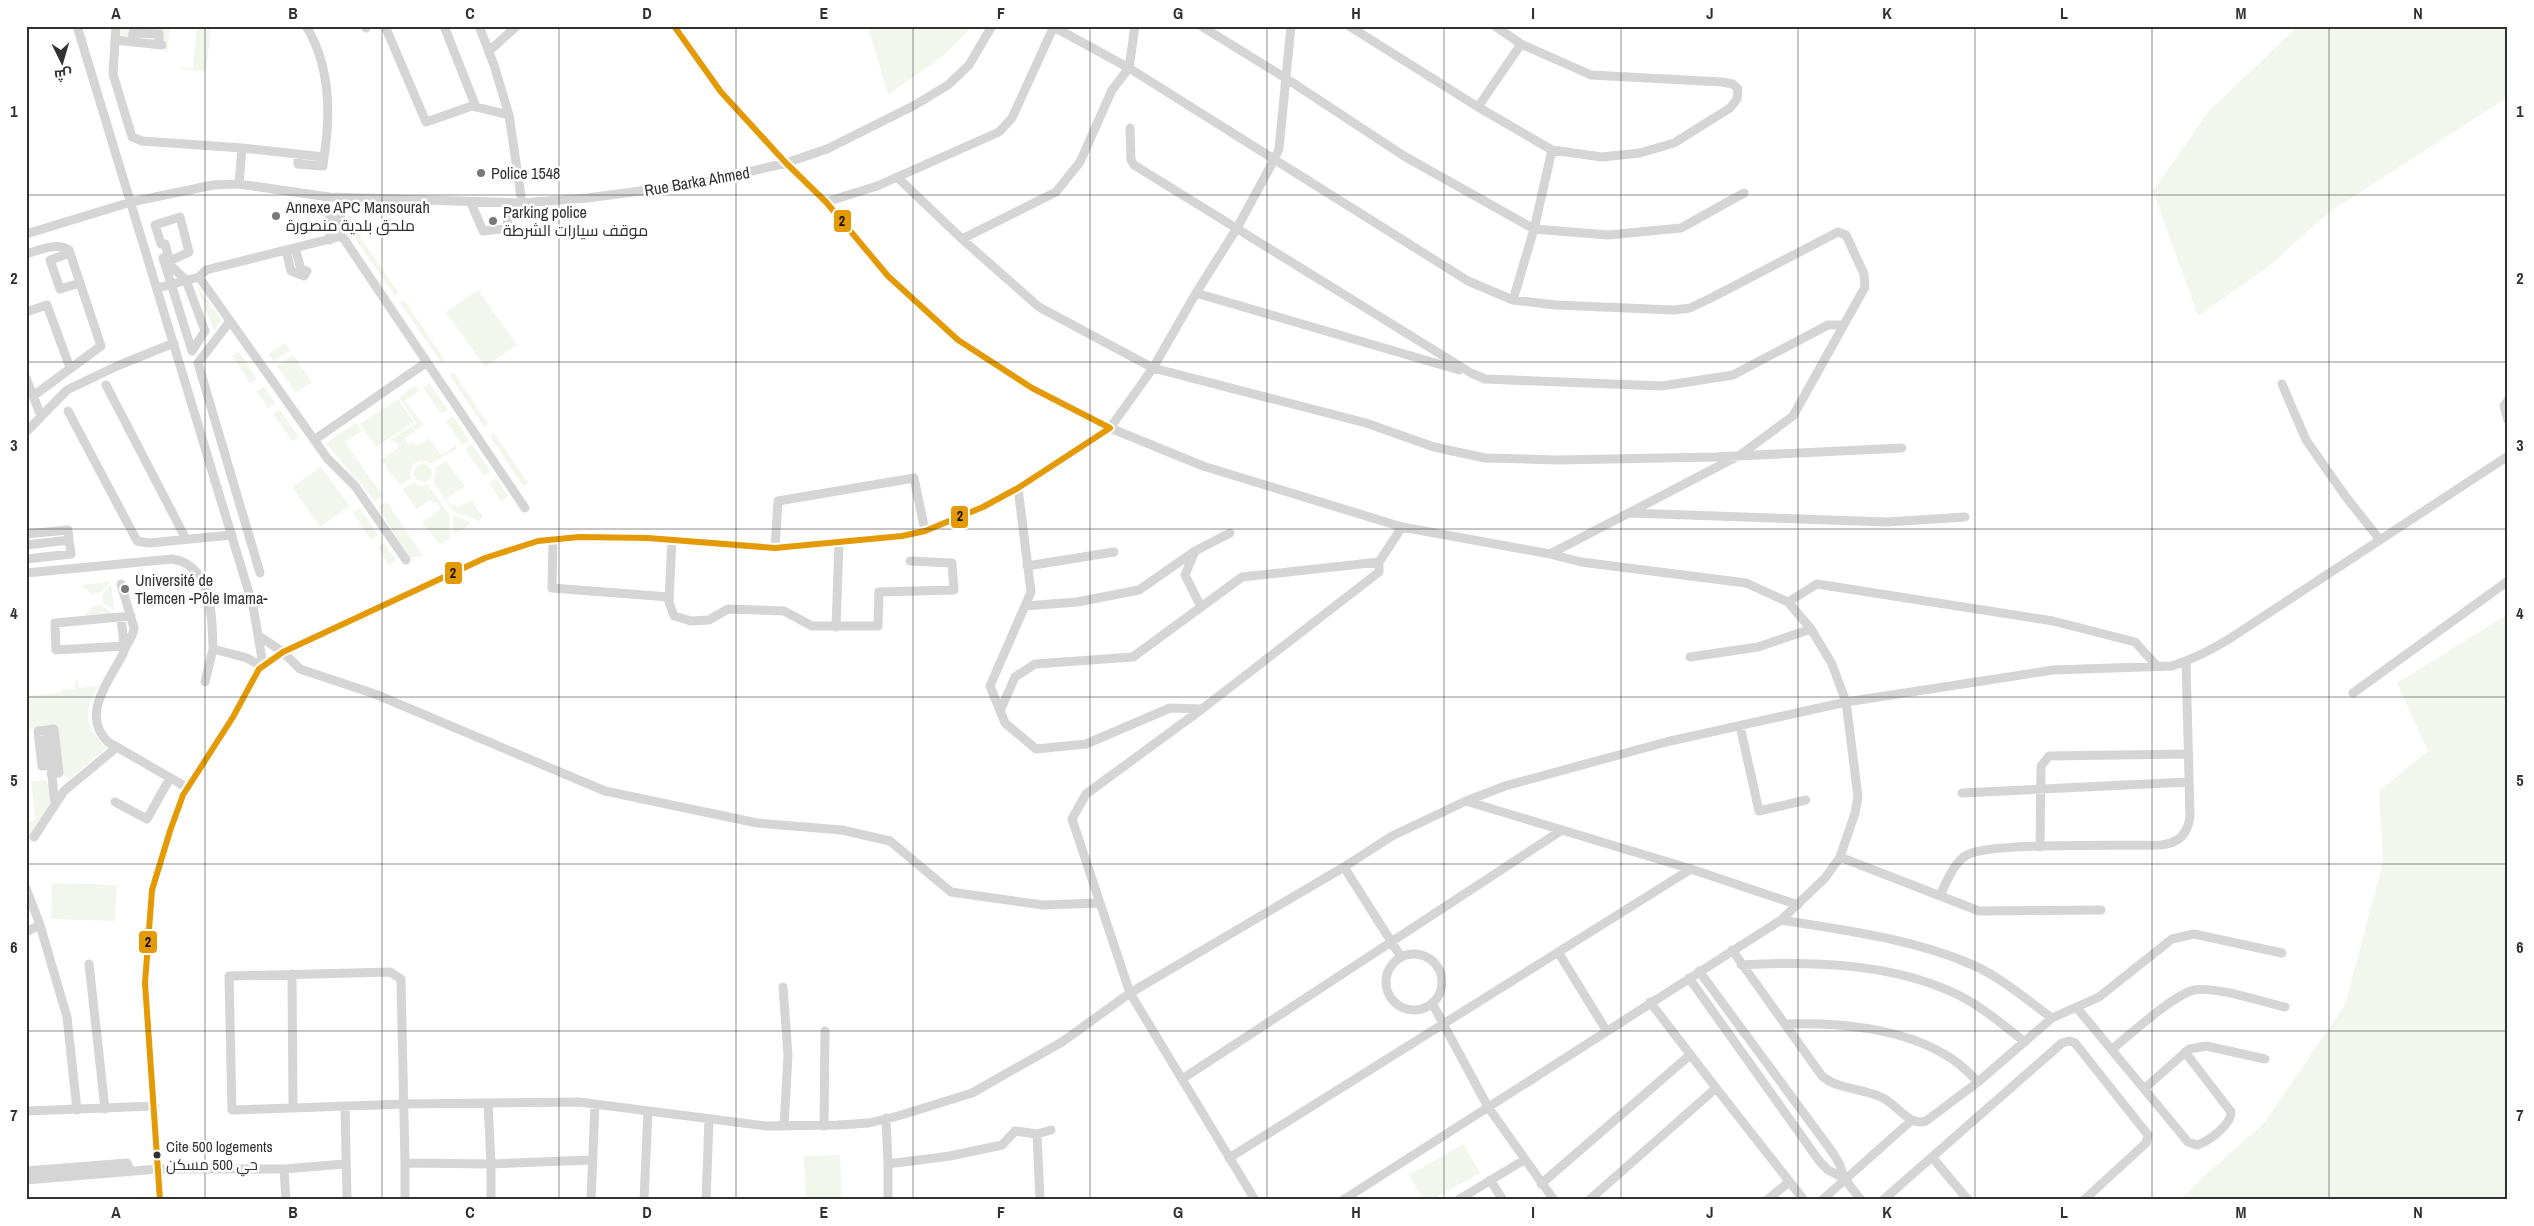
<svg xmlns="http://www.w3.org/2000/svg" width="2534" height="1226" font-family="'Archivo Narrow',Cairo,sans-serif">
<rect width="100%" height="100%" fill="#fff"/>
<path fill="#f2f6ed" d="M121 26H170L167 55 163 48 162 32 130 29V38L120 37Z
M197 26H211L206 72 182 69V67L193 68Z
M868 26H973L944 55 888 95Z
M2298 26H2508V97L2328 213 2268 267 2198 316 2153 191 2208 112Z
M358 234 399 293 395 296 354 237Z
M196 284 222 320 214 331Z
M478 290 517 345 485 367 446 312Z
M404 300 445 360 441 362 400 303Z
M285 343 290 350 274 361 269 354Z
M239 352 257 379 250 383 232 356Z
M293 355 312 382 296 393 277 366Z
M454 373 488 424 484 427 450 376Z
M429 383 448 410 441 414 423 387Z
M415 386 419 391 405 401 424 425 405 438 409 445 413 443 416 447 429 438 441 455 456 446 457 448 432 464C424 458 416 460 411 468V478L400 485 381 460 399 447 395 440 392 441 390 440 416 423 399 397Z
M264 387 275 403 268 408 257 391Z
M398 399 414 422 376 447 360 424Z
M280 410 299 437 292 441 273 414Z
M453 416 469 440 462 445 446 421Z
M356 423 362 431 347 440 346 444 383 496 374 501C360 480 341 463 326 443Z
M494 433 528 483 523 486 490 436Z
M472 444 490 471 484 476 465 449Z
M446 461 465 486 446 499 451 506 454 504 457 508 471 500 483 517 479 521 453 511 433 482 436 474 435 468Z
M414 473a9 9 0 1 1 18 0a9 9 0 1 1-18 0Z
M321 467 350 506 320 527 292 487Z
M496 478 508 496 501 501 489 483Z
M413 482 421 486 428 485 449 514 450 538 440 545 422 522 441 509 436 502 433 504 430 500 416 509 403 489Z
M387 502 423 556 409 558 378 507Z
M360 508 378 535 371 540 353 513Z
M453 516H456L471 523 454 535Z
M384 543 396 560 389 565 378 548Z
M110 582 100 593 92 594 80 585Z
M111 584 114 611 103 603 102 595Z
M101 605 112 613 84 616 93 606Z
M2508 614V1200H2181L2200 1180 2264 1123 2345 1005 2383 862 2379 791 2428 751 2397 683Z
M78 680 79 688 99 686C81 712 85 728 107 748L69 779 62 773 58 726 28 729 26 696 61 693V690L75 689V681Z
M45 780C63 795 38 825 30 840L26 834V822L35 820 31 781Z
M52 883 117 885 115 921 51 919Z
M1464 1144 1480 1173 1431 1200H1423L1409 1175Z
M840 1155 842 1200H806L804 1156Z"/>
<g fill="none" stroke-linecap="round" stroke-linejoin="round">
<path stroke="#d5d5d5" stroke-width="9" d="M77 26 253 606 263 665
M116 26 113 74 132 137 142 141 242 148 239 184
M385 26 426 122 472 106 509 115
M444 26 476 107
M479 26 494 65 509 115 522 203
M1052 26 1129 68 1468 281 1513 300 1555 305 1674 310 1690 308 1711 298 1838 232 1846 235 1864 274 1865 287 1793 416 1740 455 1550 554
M1201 26 1287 79 1404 156 1534 229 1513 300
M1291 26 1279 149 1274 160 1237 228 1196 293 1153 368 1110 428 1203 466 1402 527 1550 554 1581 562 1746 583 1788 602 1811 629 1832 664 1846 702 1858 797 1855 813 1840 857 1825 878 1781 920 1343 1200
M1349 26 1478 107 1552 150 1534 229 1608 235 1681 228 1744 193
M1495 26 1521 44 1591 75 1722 82 1733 84 1738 89 1737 99 1730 108 1674 143 1640 153 1602 157 1552 150
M366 28V26
M115 40 162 45
M132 42 133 33 159 34V44
M489 51 517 26
M1478 107 1521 44
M1130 128 1131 160 1134 165 1471 373 1485 379 1662 386 1733 375 1828 325H1842
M242 148 324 157C331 113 330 65 306 26
M298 154V164L323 166 324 157
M897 177 962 239 1039 307 1153 368 1366 423 1434 447 1485 458 1558 460 1715 457 1902 448
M826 202 877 186 999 132 1012 118 1054 26
M471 203 483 231 508 228 506 203
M180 217 189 252 170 261 171 266 186 280 205 331 192 351 163 258 168 255 165 244H161L155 225Z
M26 234 131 202 213 185 239 184 329 197 522 203 587 198 702 183 786 163 827 149 915 105 948 85 969 65 992 26
M962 239 1056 192 1080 162 1112 90 1129 68 1135 26
M330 240 329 219 341 217 342 236
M286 250 291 271 304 276 307 271 301 269 295 248
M70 253 50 260 60 289 80 283
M26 254C40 250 56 242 69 250L101 346 33 396
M157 288 199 277
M1196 293 1459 370
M26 312 47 305 70 368
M230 321 198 363 260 573
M26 378 41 416
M2282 384 2306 440 2346 497 2380 540
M106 385 186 539
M2508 400 2504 406 2508 420
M68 411 137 541 149 543 232 535
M26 432 67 390 117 366 174 343
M314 440 427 362
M1018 488 1031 592 990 686 1005 723 1036 749 1086 744 1170 708 1202 709 1379 572V562L1402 527
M1629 513 1887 522 1965 517
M26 534 68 530 69 540
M553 539 552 588 669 597
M672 539 669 602 674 616 691 621 709 620 728 609 784 611 812 626H878L879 592 954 590 952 563 910 561
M26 545 69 540 71 554 26 559
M775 548 778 501 914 478 925 531
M1195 551 1185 575 1201 607
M406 560 355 486 327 458 199 277 206 270 342 236 525 508
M1027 566 1114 552
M26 573 172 559C213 565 212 617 213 649
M121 584 134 628C133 639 125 644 123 654 109 681 80 715 108 742L188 788
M1788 602 1817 584 2053 621 2135 642 2157 666
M1025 606 1077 602 1139 590 1195 551 1230 533
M121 617 124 646 56 650 55 623 131 616
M836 627 839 542
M259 636 283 652 300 669 375 694 605 791 757 823 842 830 890 841 951 892 1043 905 1100 903
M1690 657 1758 647 1811 629
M205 682 213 649 247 658 261 666
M2353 693 2508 581
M1202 709 1086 794 1072 819 1130 993 1255 1200
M1000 711 1015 677 1035 664 1133 657 1242 577 1379 562
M1740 726 1759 811 1806 800
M47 730 38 731 42 766 50 765
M51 774 59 773 54 729 47 730 55 804
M1962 793 2189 782
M1466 801 1691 869 1798 905
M115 802 147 819 170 778
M34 837 64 791 117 747
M2040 847 2041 766 2049 756 2189 754
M1840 857 1979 911 2101 910
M1344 867 1401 957
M26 888 40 925 67 1017 77 1110
M1940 895C1947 882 1953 863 1967 855 1988 842 2127 846 2160 845 2178 844 2188 834 2190 816L2186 661
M1781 920C1845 930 1913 939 1973 965 2002 978 2027 1000 2052 1018
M26 932 40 925
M1732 950 1822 1076C1838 1090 1864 1088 1883 1098 1897 1105 1910 1127 1926 1121L1978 1082 2052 1018 2099 997 2172 939 2194 934 2282 953
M1558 952 1606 1030
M1386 982a28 28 0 1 1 56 0a28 28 0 1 1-56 0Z
M89 964 105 1109
M1741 965C1811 961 1888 963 1952 992 1979 1004 2002 1024 2025 1042
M1699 971 1833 1153 1840 1165 1844 1178 1861 1200
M292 974 293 1108 232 1110 229 976 390 972 401 979 405 1163 491 1164V1200
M1689 978 1820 1162 1828 1170 1844 1178
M783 987 788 1055 784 1126
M1650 1002 1716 1088
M1432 1003 1488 1107 1554 1200
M2077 1008 2188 1142 2197 1145C2209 1141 2231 1125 2231 1112L2185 1052
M1786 1024C1839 1022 1903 1028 1949 1057 1960 1063 1969 1073 1978 1082
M2112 1049C2131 1034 2173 995 2194 990 2215 986 2263 1002 2285 1007
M1182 1079 1562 830
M2145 1088 2189 1049 2206 1046 2265 1059
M488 1103 491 1164 591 1160
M345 1106 347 1200
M293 1108 404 1104 579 1102 766 1126 838 1125 869 1123 898 1116 972 1093 1062 1042 1130 993 1344 867 1392 836 1466 801 1505 786 1666 742 1846 702 2053 670 2172 666C2193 659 2210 651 2229 639L2508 456
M26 1111 155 1106
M886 1118 888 1164 950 1156 1002 1145 1015 1131 1037 1134 1051 1130
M824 1126 825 1031
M1037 1134 1040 1200
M1932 1157 1968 1200
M1229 1158 1691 869
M405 1163V1200
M284 1169 286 1200
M26 1171 127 1163 131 1172
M26 1180 158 1169H284L344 1164
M1490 1180 1503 1200
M1541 1184 1690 1055
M160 1200 145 983 152 890 170 831 183 795 233 717 259 669 283 652 485 558 538 541 579 537 648 538 775 548 902 536 925 531 983 507 1018 488 1110 428 1032 388 958 340 888 276 826 202 786 163 721 92 674 26
M591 1200 595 1104
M644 1200 648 1111
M706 1200 709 1119
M888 1200V1164
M1458 1200 1524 1160
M1589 1200 1716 1088 1804 1200
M1767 1200 1789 1182
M1822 1200 1912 1120
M1883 1200 2062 1043 2069 1041 2075 1043 2148 1135 2146 1143 2084 1200"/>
<defs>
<path id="bus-1" d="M160 1200 145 983 152 890 170 831 183 795 233 717 259 669 283 652 485 558 538 541 579 537 648 538 775 548 902 536 925 531 983 507 1018 488 1110 428 1032 388 958 340 888 276 826 202 786 163 721 92 674 26"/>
</defs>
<use href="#bus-1" stroke="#fff" stroke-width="10"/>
<use href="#bus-1" stroke="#e39a05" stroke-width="6"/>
</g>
<path fill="none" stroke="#313131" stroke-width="1" stroke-opacity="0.55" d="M205 26V1200M382 26V1200M559 26V1200M736 26V1200M913 26V1200M1090 26V1200M1267 26V1200M1444 26V1200M1621 26V1200M1798 26V1200M1975 26V1200M2152 26V1200M2329 26V1200M26 195H2508M26 362H2508M26 529H2508M26 697H2508M26 864H2508M26 1031H2508"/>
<g fill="#797979" stroke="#fff" stroke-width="2">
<circle cx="481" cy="173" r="5"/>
<circle cx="276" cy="216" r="5"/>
<circle cx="493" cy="221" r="5"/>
<circle cx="125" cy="589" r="5"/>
</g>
<circle fill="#313131" stroke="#fff" stroke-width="2" cx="157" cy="1155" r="4.5"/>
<g text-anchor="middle" stroke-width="5" stroke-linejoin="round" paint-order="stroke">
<g font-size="15" fill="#313131" stroke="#fff" text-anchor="start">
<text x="166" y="1152">Cite 500 logements<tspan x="166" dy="18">حي 500 مسكن</tspan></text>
</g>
<g font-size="16" fill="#313131" stroke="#fff" text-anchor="start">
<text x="491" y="179">Police 1548</text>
<text x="286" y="213">Annexe APC Mansourah<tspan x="286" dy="18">ملحق بلدية منصورة</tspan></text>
<text x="503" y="218">Parking police<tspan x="503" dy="18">موقف سيارات الشرطة</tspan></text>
<text x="135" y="586">Université de<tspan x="135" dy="18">Tlemcen -Pôle Imama-</tspan></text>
</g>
<g font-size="16" fill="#313131" stroke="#fff">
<text transform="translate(697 181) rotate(-10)" y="6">Rue Barka Ahmed</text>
</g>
</g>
<g stroke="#fff" stroke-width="2">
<rect x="833" y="209" width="19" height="24" rx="5" fill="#e39a05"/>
<rect x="950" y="505" width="19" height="24" rx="5" fill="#e39a05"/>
<rect x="444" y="561" width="19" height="24" rx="5" fill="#e39a05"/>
<rect x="138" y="930" width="20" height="24" rx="5" fill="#e39a05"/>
</g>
<g font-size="14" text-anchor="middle" font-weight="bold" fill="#111">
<text x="842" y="226">2</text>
<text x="960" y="521">2</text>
<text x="453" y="578">2</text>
<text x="148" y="947">2</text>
</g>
<rect width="2534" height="1226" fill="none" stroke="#ffffff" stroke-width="55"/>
<g transform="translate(62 62) rotate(175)" stroke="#ffffff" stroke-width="4" paint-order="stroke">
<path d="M0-4L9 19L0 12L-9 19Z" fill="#313131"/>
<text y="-8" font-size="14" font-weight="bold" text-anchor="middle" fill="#313131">ش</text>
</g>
<rect x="28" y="28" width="2478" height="1170" fill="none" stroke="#313131" stroke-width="2"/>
<g font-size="16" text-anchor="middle" font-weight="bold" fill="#313131">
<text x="116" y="19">A</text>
<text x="293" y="19">B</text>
<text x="470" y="19">C</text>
<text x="647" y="19">D</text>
<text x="824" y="19">E</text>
<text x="1001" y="19">F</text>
<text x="1178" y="19">G</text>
<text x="1356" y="19">H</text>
<text x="1533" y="19">I</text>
<text x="1710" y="19">J</text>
<text x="1887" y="19">K</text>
<text x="2064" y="19">L</text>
<text x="2241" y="19">M</text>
<text x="2418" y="19">N</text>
<text x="14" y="117">1</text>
<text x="2520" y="117">1</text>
<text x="14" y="284">2</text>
<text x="2520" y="284">2</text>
<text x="14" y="451">3</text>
<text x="2520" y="451">3</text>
<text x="14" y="619">4</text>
<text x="2520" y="619">4</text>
<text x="14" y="786">5</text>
<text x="2520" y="786">5</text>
<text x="14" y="953">6</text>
<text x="2520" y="953">6</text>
<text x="14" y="1121">7</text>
<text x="2520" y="1121">7</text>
<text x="116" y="1218">A</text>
<text x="293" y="1218">B</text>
<text x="470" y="1218">C</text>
<text x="647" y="1218">D</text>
<text x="824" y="1218">E</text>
<text x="1001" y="1218">F</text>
<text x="1178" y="1218">G</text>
<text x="1356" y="1218">H</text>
<text x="1533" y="1218">I</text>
<text x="1710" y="1218">J</text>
<text x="1887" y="1218">K</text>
<text x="2064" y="1218">L</text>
<text x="2241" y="1218">M</text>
<text x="2418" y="1218">N</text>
</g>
</svg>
